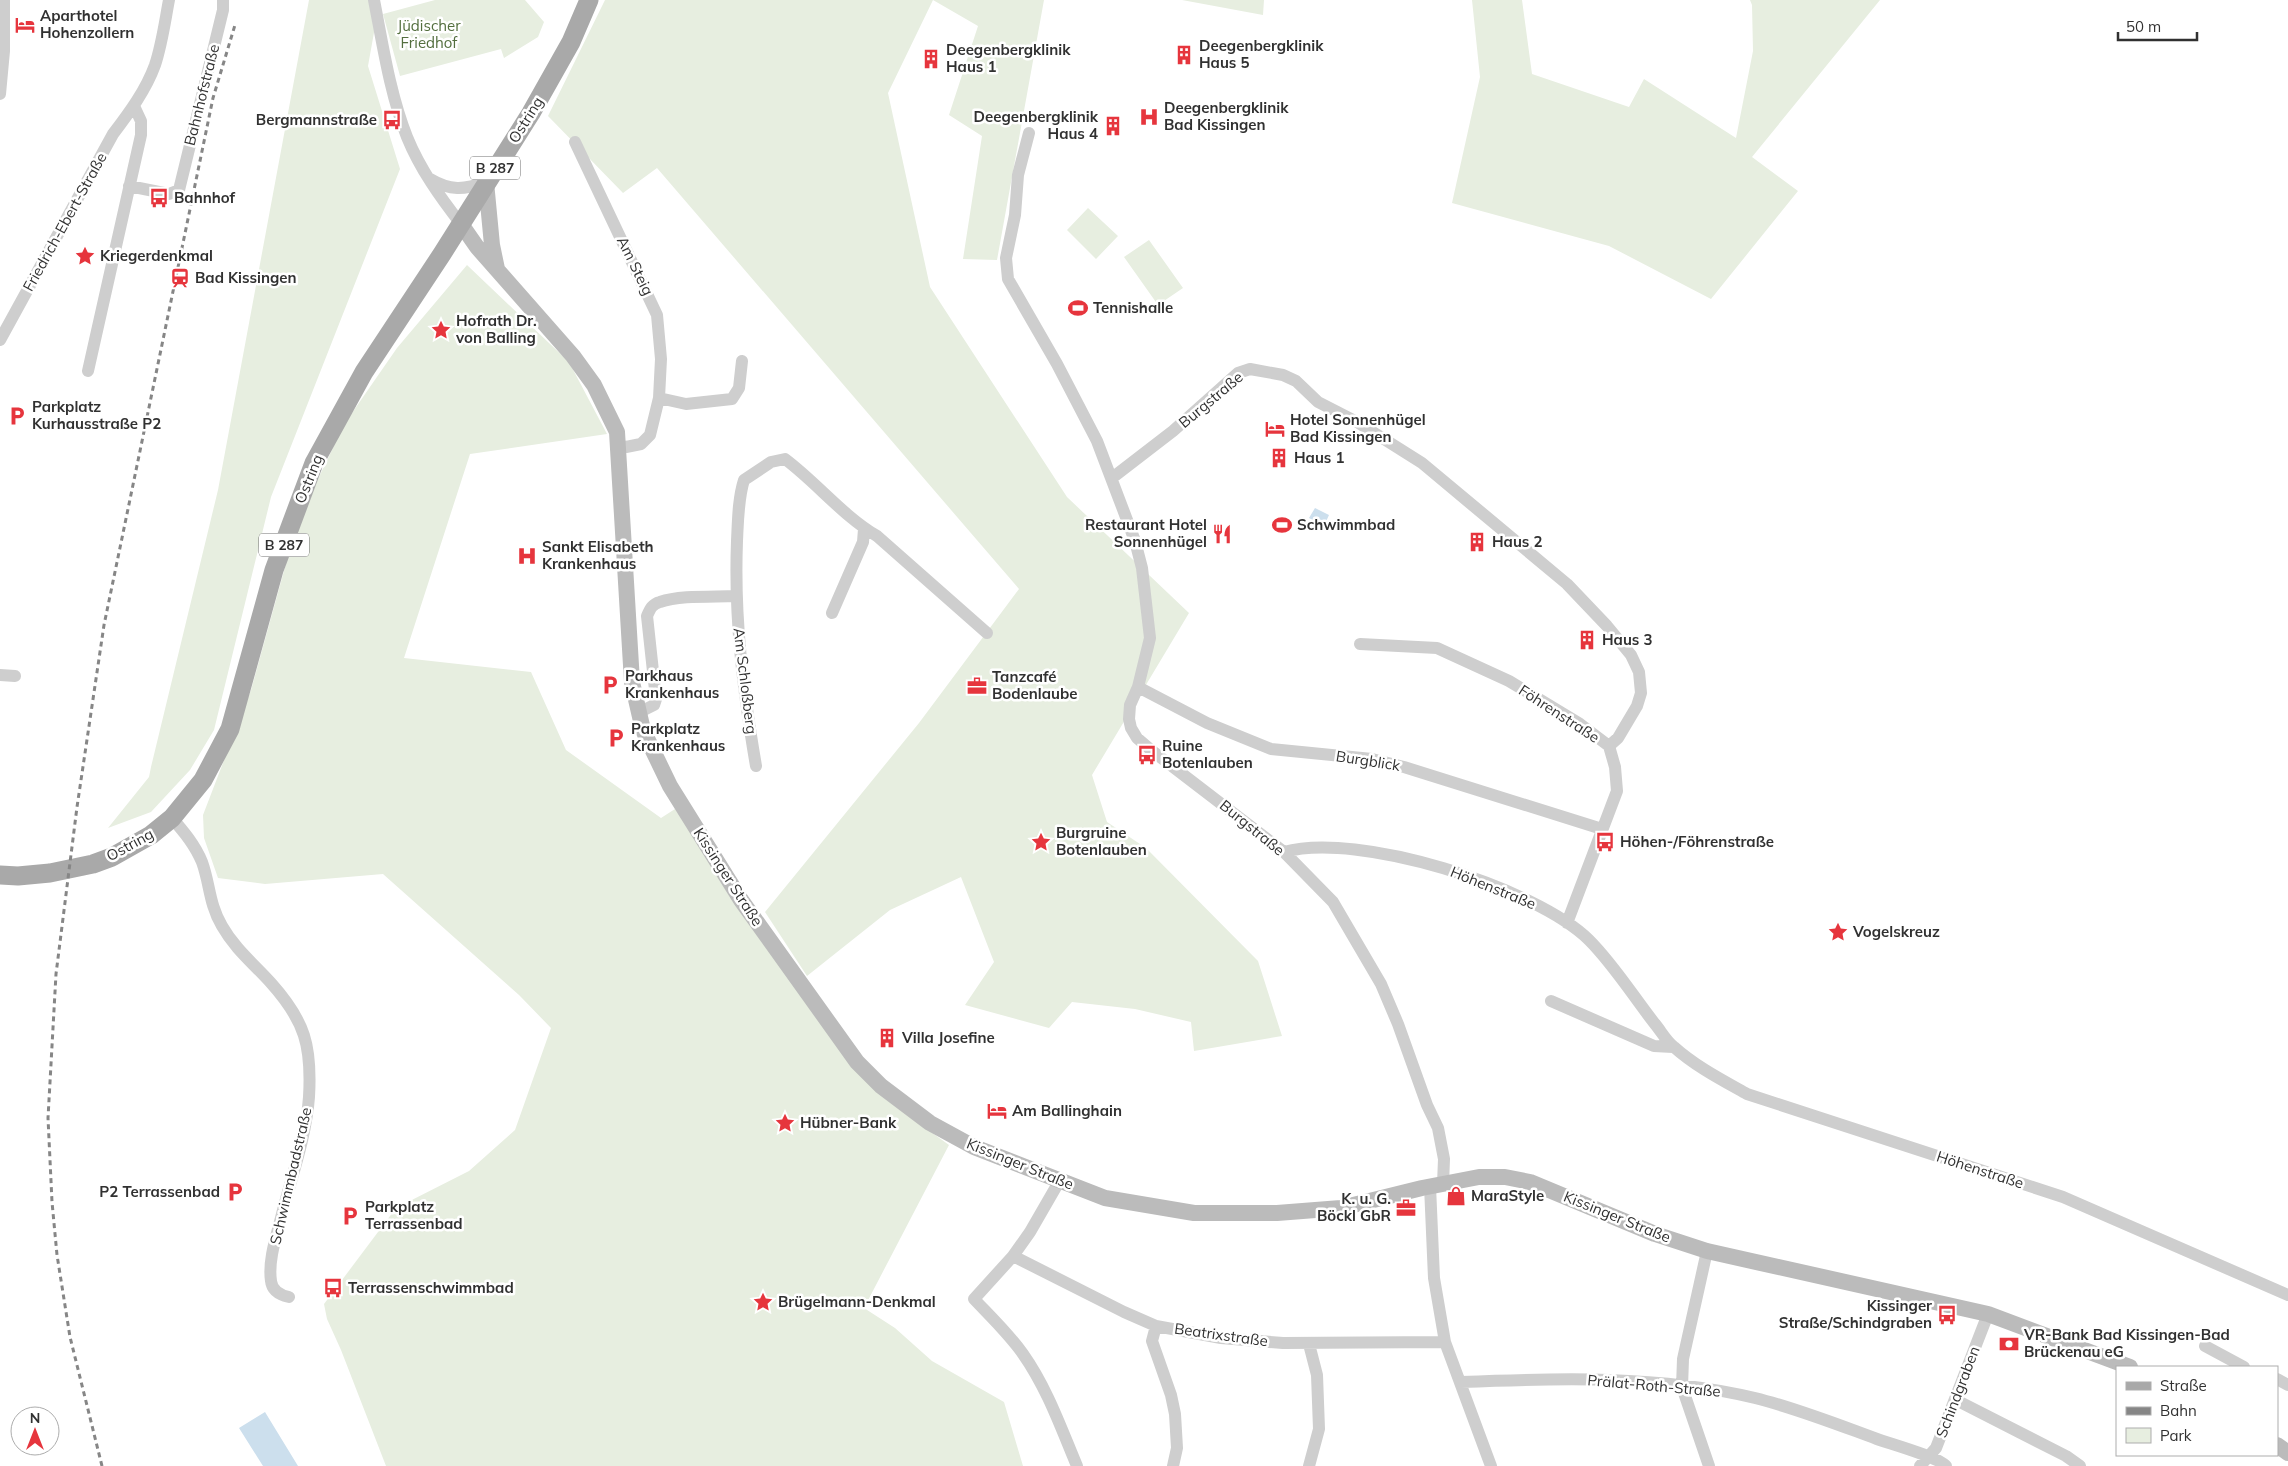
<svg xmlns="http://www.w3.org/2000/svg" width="2288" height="1466" viewBox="0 0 2288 1466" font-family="Mulish,sans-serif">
<rect width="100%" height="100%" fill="#fff"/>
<path fill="#e7eee0" d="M309 0H369L375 27 368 66 400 169 271 497 214 730 190 770 151 812 108 828 149 777 151 767 218 490Z
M435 0H525L544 22 538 37 504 58 501 49 400 76 383 14Z
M605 0H1044L997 260 963 259 982 136 949 115 978 26 933 0 888 93 930 287 1067 497 1189 613 1092 775 1107 822 1146 848 1258 961 1282 1036 1194 1051 1191 1022 1135 1009 1072 1002 1049 1028 965 1005 994 962 961 877 890 910 807 976 765 912 919 723 1019 589 657 168 623 193 548 116Z
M1182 0H1264L1263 15Z
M1472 0H1522L1532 74 1629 107 1644 79 1736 138 1753 51 1752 5 1750 0H1880L1752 157 1798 191 1711 299 1609 246 1452 203 1480 77Z
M1088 208 1118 236 1096 259 1067 230Z
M1149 240 1183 288 1158 305 1124 257Z
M467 265 569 362 607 434 470 454 404 658 531 672 566 750 661 818 675 809 898 1108 949 1145 864 1308 895 1328 932 1361 1004 1402 1023 1466H386L341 1350 327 1319 324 1304 396 1208 469 1171 515 1130 551 1028 519 995 383 874 265 884 218 878 204 838 203 815 251 690 287 560 317 481 345 423 397 348Z"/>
<path fill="#ccdfed" d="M1315 508 1329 515 1324 526 1309 518Z
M265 1412 298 1466H263L239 1428Z"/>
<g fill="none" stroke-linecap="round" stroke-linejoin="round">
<path stroke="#cecece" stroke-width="12" d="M374 0C383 46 390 94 407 137 420 169 440 197 461 224
M0 94 4 51V0
M1029 133 1018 175 1015 215 1006 258 1008 279 1057 364 1097 441 1135 541 1142 568 1150 638 1138 687 1130 705 1129 719 1131 728 1137 738 1151 750 1284 852 1333 902 1381 984 1398 1024 1427 1105 1438 1128 1444 1159 1443 1184
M575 142 657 315 661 359 659 398 650 435 641 444 626 447 619 446
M430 179C450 191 464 190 486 182
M129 186 169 194 179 190 223 10V0
M0 340 113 134C129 113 146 90 155 65 162 44 165 21 169 0
M88 371 141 135V121L134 106
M659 398 686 404 732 399 739 388 742 361
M1112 478 1173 431 1238 373 1250 369 1283 375 1296 381 1318 402 1357 422 1422 463 1567 584 1607 626 1631 655 1639 672 1641 693 1637 706 1618 738 1609 746
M832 613 863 542 864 529
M1360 644 1437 648 1509 681 1580 724 1609 746 1615 767 1617 791 1567 923
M0 675 15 676
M1138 687 1207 723 1271 749 1372 759 1404 767 1602 829
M638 713 654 705 656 699 647 616C650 609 652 604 660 602 680 595 713 597 735 596
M756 766C743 690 734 618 737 541 738 521 738 499 744 480L771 462 785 459C817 483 843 516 877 536L987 633
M172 818C184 832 195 845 202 862 210 884 209 904 222 926 235 949 254 964 271 983 305 1021 312 1046 309 1097 306 1138 291 1178 281 1218 276 1237 268 1261 271 1281 272 1291 280 1295 289 1297
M1284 852C1357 831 1535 887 1589 940 1614 965 1633 996 1655 1024 1661 1031 1666 1041 1674 1047 1695 1066 1722 1080 1747 1094L2063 1197 2288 1295
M1551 1001 1654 1046 1673 1047
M1060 1180 1030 1232 1013 1256 974 1299C991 1317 1009 1334 1023 1354 1047 1388 1061 1428 1077 1466
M1430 1186 1434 1278 1445 1342 1491 1466
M1707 1251 1683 1359 1682 1387 1709 1466
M1013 1256 1124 1312 1156 1326 1221 1338 1283 1343 1445 1342
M1156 1326 1152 1341 1171 1395 1175 1414 1177 1448 1173 1466
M2205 1346 2244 1367
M2277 1379 2288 1385
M1461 1382C1559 1378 1659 1375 1755 1398 1796 1408 1836 1424 1877 1439 1891 1444 1938 1457 1946 1466
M1956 1400 2066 1456 2080 1466
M1309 1466 1319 1429 1317 1375 1309 1344
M1920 1466 1936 1448 1988 1314"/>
<path stroke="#bbb" stroke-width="16" d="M486 182 492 245 497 269
M461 224 477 247 573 356 594 385 617 432 632 682 643 730 670 786 741 900 857 1062 881 1086 930 1123 974 1147 1105 1198 1194 1213H1277L1341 1208 1422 1188 1479 1177H1505L1530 1182 1655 1234 1707 1251 1988 1314 2130 1367
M2277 1445 2288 1453"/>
<path stroke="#a9a9a9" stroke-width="19" d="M0 875 18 876 50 873 93 864 112 857 151 835 172 818 203 780 230 729 274 570 314 463 364 372 442 254 531 113 571 42 589 0"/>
<path stroke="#868686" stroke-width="3" stroke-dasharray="5 4" stroke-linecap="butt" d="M102 1466 70 1337 57 1255 52 1202 48 1118 56 974 77 807 104 625 213 98 235 25"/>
</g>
<defs>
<symbol id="hotel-bare" viewBox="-9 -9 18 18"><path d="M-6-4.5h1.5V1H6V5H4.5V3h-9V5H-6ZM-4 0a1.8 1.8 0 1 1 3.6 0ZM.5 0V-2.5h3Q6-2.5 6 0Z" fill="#e6353d" stroke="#fff" stroke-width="2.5" paint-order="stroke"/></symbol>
<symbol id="building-bare" viewBox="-9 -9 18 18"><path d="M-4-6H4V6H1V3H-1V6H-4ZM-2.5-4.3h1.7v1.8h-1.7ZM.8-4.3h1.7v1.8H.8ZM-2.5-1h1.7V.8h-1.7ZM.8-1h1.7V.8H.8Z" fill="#e6353d" stroke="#fff" stroke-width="2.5" paint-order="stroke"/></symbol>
<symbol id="hospital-bare" viewBox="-9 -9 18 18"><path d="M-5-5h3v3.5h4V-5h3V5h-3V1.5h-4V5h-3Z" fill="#e6353d" stroke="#fff" stroke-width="2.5" paint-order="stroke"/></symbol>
<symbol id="bus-bare" viewBox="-9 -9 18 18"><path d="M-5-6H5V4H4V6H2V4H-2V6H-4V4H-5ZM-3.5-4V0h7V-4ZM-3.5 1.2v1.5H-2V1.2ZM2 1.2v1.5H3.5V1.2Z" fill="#e6353d" stroke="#fff" stroke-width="2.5" paint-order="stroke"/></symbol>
<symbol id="sight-bare" viewBox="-9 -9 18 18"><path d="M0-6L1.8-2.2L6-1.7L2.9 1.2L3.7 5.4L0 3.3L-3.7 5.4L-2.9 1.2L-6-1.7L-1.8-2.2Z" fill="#e6353d" stroke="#fff" stroke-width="2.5" paint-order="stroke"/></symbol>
<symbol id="station-bare" viewBox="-9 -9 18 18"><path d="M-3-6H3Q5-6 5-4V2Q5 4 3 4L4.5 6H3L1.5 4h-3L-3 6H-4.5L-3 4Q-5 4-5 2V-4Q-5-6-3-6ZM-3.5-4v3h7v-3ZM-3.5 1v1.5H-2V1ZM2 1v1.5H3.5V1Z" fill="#e6353d" stroke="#fff" stroke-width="2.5" paint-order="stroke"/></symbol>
<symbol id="stadium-bare" viewBox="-9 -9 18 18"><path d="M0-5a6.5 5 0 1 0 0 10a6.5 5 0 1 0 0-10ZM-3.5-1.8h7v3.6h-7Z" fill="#e6353d" stroke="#fff" stroke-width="2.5" paint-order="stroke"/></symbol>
<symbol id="parking-bare" viewBox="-9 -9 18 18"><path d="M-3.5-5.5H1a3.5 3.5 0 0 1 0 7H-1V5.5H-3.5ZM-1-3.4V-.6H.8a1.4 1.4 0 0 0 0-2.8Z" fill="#e6353d" stroke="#fff" stroke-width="2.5" paint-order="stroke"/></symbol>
<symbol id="restaurant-bare" viewBox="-9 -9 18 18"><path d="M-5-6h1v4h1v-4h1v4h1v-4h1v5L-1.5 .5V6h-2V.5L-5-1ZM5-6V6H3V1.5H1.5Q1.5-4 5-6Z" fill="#e6353d" stroke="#fff" stroke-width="2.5" paint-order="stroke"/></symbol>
<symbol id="office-bare" viewBox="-9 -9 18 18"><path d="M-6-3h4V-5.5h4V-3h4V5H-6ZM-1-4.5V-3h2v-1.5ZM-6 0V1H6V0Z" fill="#e6353d" stroke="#fff" stroke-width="2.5" paint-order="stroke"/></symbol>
<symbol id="shop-bare" viewBox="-9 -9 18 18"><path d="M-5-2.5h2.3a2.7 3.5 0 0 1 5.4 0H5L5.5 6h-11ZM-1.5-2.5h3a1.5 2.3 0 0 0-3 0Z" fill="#e6353d" stroke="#fff" stroke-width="2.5" paint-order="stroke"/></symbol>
<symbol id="bank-bare" viewBox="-9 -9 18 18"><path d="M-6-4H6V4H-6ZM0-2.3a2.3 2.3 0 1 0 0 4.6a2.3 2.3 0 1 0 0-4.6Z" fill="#e6353d" stroke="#fff" stroke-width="2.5" paint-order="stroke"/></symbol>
</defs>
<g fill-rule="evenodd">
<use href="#hotel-bare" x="11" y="11" width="28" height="28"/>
<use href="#building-bare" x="1170" y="41" width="28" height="28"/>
<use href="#building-bare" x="917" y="45" width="28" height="28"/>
<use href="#hospital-bare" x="1135" y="103" width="28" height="28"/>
<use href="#bus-bare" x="378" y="106" width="28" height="28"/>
<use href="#building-bare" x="1099" y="112" width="28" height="28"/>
<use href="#bus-bare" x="145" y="184" width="28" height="28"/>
<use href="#sight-bare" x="71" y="242" width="28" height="28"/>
<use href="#station-bare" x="166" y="264" width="28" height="28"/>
<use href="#stadium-bare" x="1064" y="294" width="28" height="28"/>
<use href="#sight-bare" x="427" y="316" width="28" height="28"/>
<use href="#parking-bare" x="3" y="402" width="28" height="28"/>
<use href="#hotel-bare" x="1261" y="415" width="28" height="28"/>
<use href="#building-bare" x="1265" y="444" width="28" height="28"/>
<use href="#stadium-bare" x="1268" y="511" width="28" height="28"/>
<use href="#restaurant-bare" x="1208" y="520" width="28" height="28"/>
<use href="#building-bare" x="1463" y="528" width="28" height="28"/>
<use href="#hospital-bare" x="513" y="542" width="28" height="28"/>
<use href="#building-bare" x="1573" y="626" width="28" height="28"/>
<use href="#parking-bare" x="596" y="671" width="28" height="28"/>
<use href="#office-bare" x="963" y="672" width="28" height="28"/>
<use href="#parking-bare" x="602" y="724" width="28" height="28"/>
<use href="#bus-bare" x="1133" y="741" width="28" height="28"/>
<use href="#sight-bare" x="1027" y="828" width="28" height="28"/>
<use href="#bus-bare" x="1591" y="828" width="28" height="28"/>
<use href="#sight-bare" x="1824" y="918" width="28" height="28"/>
<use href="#building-bare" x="873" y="1024" width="28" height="28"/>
<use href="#hotel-bare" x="983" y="1097" width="28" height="28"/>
<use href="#sight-bare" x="771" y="1109" width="28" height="28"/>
<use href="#parking-bare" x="221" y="1178" width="28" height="28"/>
<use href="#shop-bare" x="1442" y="1182" width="28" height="28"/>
<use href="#office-bare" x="1392" y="1194" width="28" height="28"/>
<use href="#parking-bare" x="336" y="1202" width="28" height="28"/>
<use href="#bus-bare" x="319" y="1274" width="28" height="28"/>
<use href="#sight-bare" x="749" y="1288" width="28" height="28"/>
<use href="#bus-bare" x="1933" y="1301" width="28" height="28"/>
<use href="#bank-bare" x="1995" y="1330" width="28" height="28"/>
</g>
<g text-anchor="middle" stroke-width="5" stroke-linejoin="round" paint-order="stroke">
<g fill="#fff" stroke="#6f6f6f" stroke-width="1">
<rect x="470" y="156.5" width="50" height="23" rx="4"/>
<rect x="259" y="533.5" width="50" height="23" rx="4"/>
</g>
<g font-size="14" font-weight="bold" fill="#313131">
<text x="495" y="173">B 287</text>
<text x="284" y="550">B 287</text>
</g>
<g font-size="15" font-weight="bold" fill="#313131" stroke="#fff" text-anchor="start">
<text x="40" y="21">Aparthotel<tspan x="40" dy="17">Hohenzollern</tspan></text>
<text x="1199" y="51">Deegenbergklinik<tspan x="1199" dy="17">Haus 5</tspan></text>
<text x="946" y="55">Deegenbergklinik<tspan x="946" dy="17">Haus 1</tspan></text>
<text x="1164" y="113">Deegenbergklinik<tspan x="1164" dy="17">Bad Kissingen</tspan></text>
<text x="1098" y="122" text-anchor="end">Deegenbergklinik<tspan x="1098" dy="17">Haus 4</tspan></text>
<text x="377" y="125" text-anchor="end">Bergmannstraße</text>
<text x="174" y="203">Bahnhof</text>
<text x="100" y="261">Kriegerdenkmal</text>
<text x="195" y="283">Bad Kissingen</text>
<text x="1093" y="313">Tennishalle</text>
<text x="456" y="326">Hofrath Dr.<tspan x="456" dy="17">von Balling</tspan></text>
<text x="32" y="412">Parkplatz<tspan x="32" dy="17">Kurhausstraße P2</tspan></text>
<text x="1290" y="425">Hotel Sonnenhügel<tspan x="1290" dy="17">Bad Kissingen</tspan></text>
<text x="1294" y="463">Haus 1</text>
<text x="1207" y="530" text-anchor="end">Restaurant Hotel<tspan x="1207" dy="17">Sonnenhügel</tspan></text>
<text x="1297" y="530">Schwimmbad</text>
<text x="1492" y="547">Haus 2</text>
<text x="542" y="552">Sankt Elisabeth<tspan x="542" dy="17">Krankenhaus</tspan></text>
<text x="1602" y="645">Haus 3</text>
<text x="625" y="681">Parkhaus<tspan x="625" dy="17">Krankenhaus</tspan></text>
<text x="992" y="682">Tanzcafé<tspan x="992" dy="17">Bodenlaube</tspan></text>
<text x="631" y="734">Parkplatz<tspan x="631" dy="17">Krankenhaus</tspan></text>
<text x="1162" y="751">Ruine<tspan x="1162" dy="17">Botenlauben</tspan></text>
<text x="1056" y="838">Burgruine<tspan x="1056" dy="17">Botenlauben</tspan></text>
<text x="1620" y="847">Höhen-/Föhrenstraße</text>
<text x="1853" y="937">Vogelskreuz</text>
<text x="902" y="1043">Villa Josefine</text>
<text x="1012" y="1116">Am Ballinghain</text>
<text x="800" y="1128">Hübner-Bank</text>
<text x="220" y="1197" text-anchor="end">P2 Terrassenbad</text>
<text x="1471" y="1201">MaraStyle</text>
<text x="1391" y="1204" text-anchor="end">K. u. G.<tspan x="1391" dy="17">Böckl GbR</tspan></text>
<text x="365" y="1212">Parkplatz<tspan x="365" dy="17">Terrassenbad</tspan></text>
<text x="348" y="1293">Terrassenschwimmbad</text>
<text x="778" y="1307">Brügelmann-Denkmal</text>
<text x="1932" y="1311" text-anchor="end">Kissinger<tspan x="1932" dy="17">Straße/Schindgraben</tspan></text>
<text x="2024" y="1340">VR-Bank Bad Kissingen-Bad<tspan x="2024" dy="17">Brückenau eG</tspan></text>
</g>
<g font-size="15" fill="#536e3e" stroke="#fff">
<text x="429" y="31">Jüdischer<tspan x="429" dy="17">Friedhof</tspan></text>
</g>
<g font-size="15" fill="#313131" stroke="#fff">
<text transform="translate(202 95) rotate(-76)" y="5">Bahnhofstraße</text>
<text transform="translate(526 120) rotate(-58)" y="5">Ostring</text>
<text transform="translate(65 222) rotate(-61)" y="5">Friedrich-Ebert-Straße</text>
<text transform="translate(635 266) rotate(64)" y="5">Am Steig</text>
<text transform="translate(1211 400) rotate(-40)" y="5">Burgstraße</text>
<text transform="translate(309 479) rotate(-68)" y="5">Ostring</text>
<text transform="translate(745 681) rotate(83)" y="5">Am Schloßberg</text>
<text transform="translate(1559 714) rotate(33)" y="5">Föhrenstraße</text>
<text transform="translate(1368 761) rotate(9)" y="5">Burgblick</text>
<text transform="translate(1252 828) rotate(39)" y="5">Burgstraße</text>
<text transform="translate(130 845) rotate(-29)" y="5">Ostring</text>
<text transform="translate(728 877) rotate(57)" y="5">Kissinger Straße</text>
<text transform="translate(1493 888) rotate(22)" y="5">Höhenstraße</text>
<text transform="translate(1020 1164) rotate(22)" y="5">Kissinger Straße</text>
<text transform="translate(1980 1170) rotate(18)" y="5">Höhenstraße</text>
<text transform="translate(291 1176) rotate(-77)" y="5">Schwimmbadstraße</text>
<text transform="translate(1617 1217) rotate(22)" y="5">Kissinger Straße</text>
<text transform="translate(1221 1335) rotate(8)" y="5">Beatrixstraße</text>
<text transform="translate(1654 1386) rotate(5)" y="5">Prälat-Roth-Straße</text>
<text transform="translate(1958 1392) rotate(-69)" y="5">Schindgraben</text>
</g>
</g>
<rect x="2116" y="1366" width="162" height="90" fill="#ffffff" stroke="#adadad"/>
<rect x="2126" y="1382" width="25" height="8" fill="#a9a9a9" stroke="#adadad"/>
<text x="2160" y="1391" font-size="15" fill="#313131">Straße</text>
<rect x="2126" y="1407" width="25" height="8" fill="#868686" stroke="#adadad"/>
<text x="2160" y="1416" font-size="15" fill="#313131">Bahn</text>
<rect x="2126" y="1428" width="25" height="15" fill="#e7eee0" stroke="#adadad"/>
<text x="2160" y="1441" font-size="15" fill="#313131">Park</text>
<g transform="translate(35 1431)"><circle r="24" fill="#ffffff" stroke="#adadad"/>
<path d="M0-4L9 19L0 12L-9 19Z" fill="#e6353d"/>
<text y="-8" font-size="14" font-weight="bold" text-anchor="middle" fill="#313131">N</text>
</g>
<path d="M2118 32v8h79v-8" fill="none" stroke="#313131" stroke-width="2.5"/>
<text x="2126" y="32" font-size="15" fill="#313131" stroke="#ffffff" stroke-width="4" paint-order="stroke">50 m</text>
</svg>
